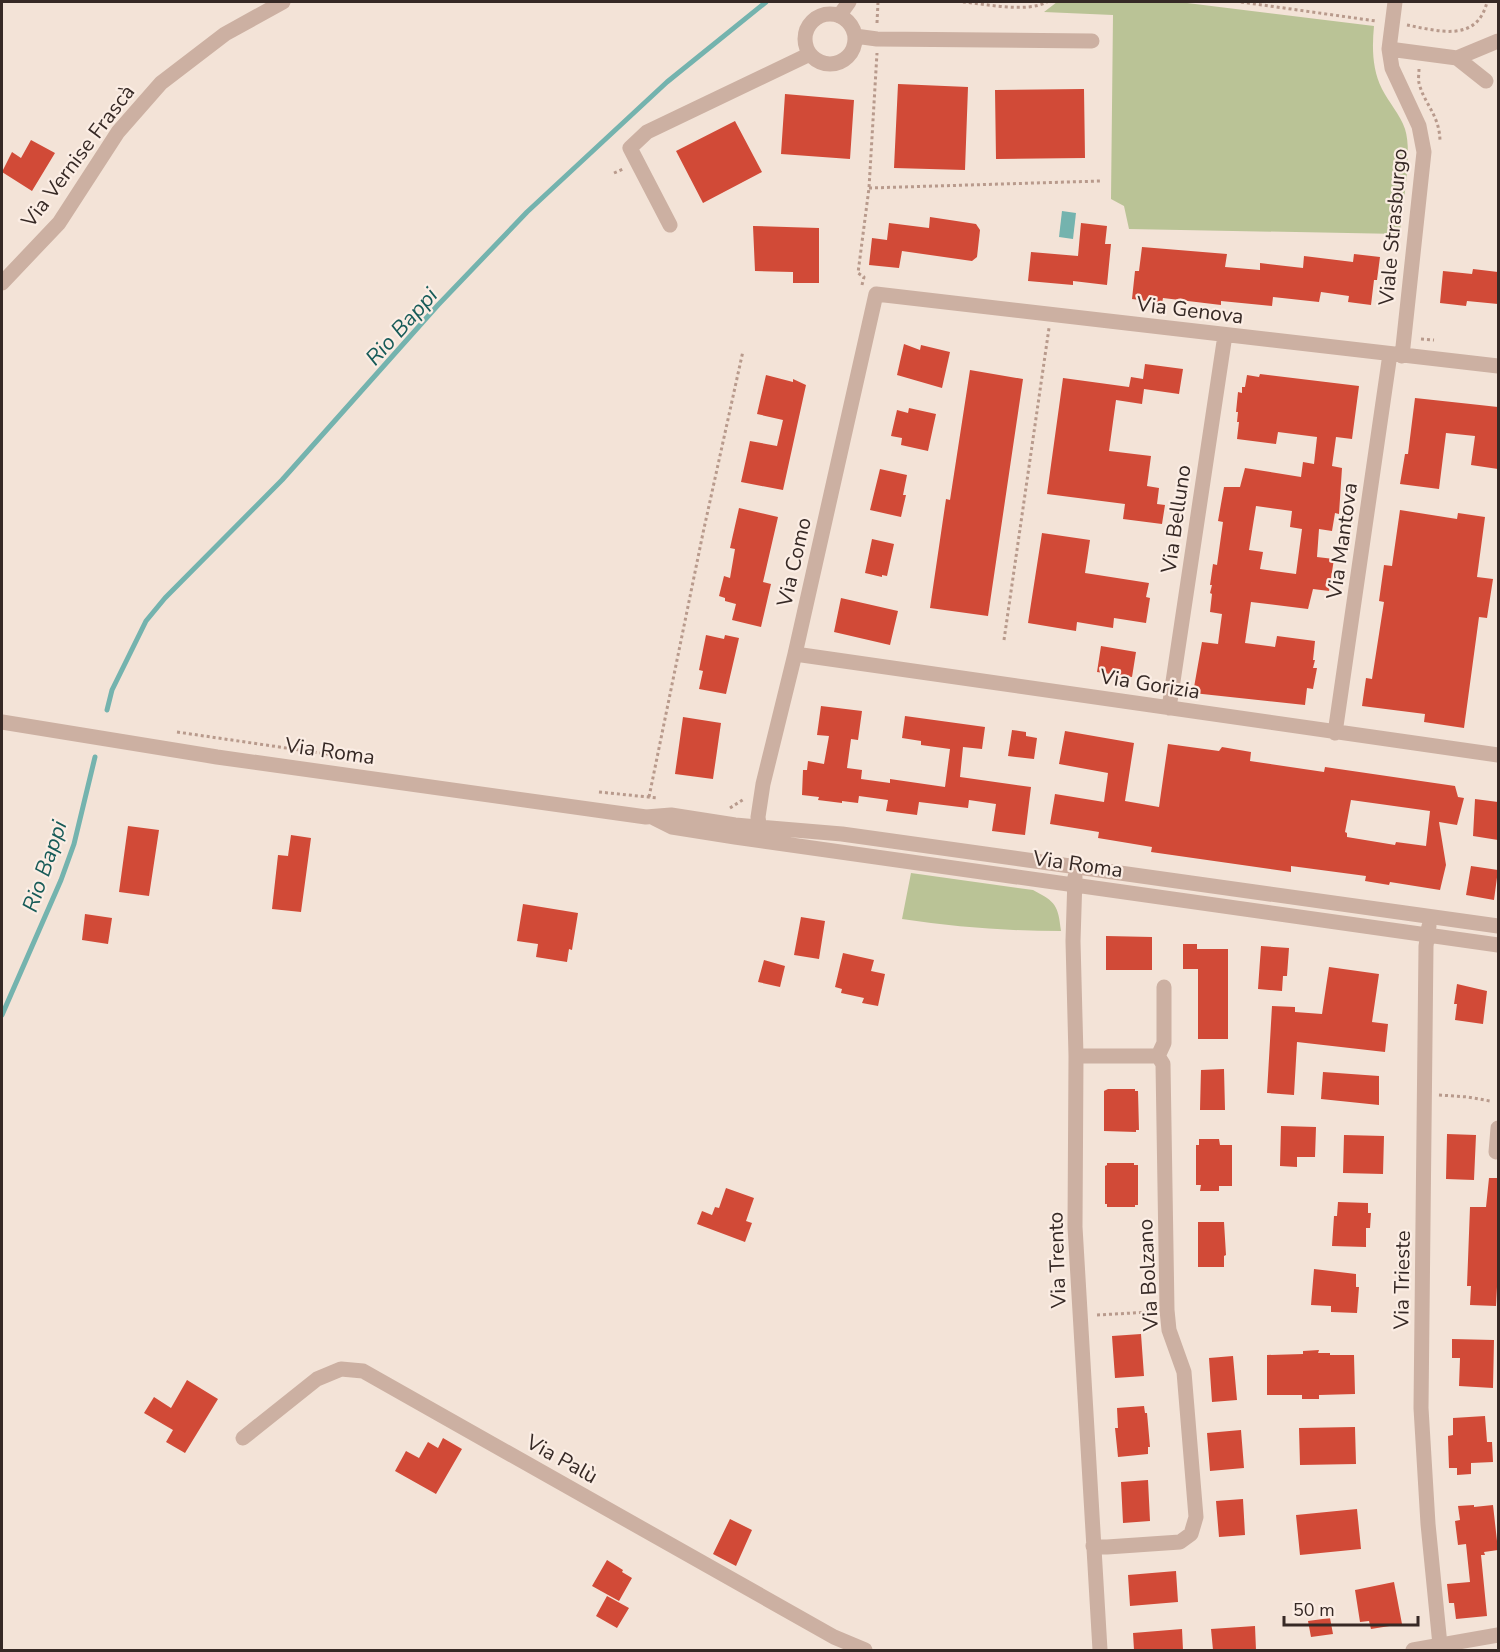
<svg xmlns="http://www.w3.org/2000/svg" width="1500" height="1652" viewBox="0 0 1500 1652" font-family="'Nunito Sans',sans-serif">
<rect width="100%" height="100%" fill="#f3e3d7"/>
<path fill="#bac396" d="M1057 2H1179L1374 26C1372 47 1372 69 1382 89 1389 103 1400 114 1405 129 1413 154 1402 206 1400 234L1129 229 1124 206 1111 199 1113 15 1044 12Z
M911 873 1033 890C1056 902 1058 905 1061 931 1007 931 955 927 902 919Z"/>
<path fill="#74b3ae" d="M1062 211 1076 213 1073 239 1059 237Z"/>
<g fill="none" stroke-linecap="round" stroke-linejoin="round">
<path stroke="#74b3ae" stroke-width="5" d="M107 710 112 690 146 621 165 598 282 480 438 305 527 212 667 82 766 2
M2 1015 61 880 74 844 95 757"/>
</g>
<path fill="#d14a37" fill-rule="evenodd" d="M898 84 968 87 965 170 894 168Z
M1084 89 1085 158 996 159 995 90Z
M785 94 854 100 850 159 781 154Z
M735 121 762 172 703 203 676 151Z
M31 140 55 153 32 191 2 172 12 152 21 158Z
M930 217 976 224 980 230 977 257 972 261 902 251 899 268 869 265 872 238 887 240 889 223 929 228Z
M1081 223 1107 226 1105 244H1111L1107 285 1073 281V285L1028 281 1031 252 1078 256Z
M753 226 819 228V283H793V272L755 271Z
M1142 247 1227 254 1225 267 1260 270V263L1303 268 1304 256 1353 262 1354 254 1380 257 1377 280H1374L1371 305 1348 302 1349 296 1321 292 1319 302 1273 297 1272 306 1221 301V305L1163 298 1162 303 1132 299 1135 271H1139Z
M1473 269 1498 272V304L1467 301 1466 306 1440 303 1443 271 1472 274Z
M904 344 920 350 921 345 950 352 942 388 897 375Z
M1145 364 1183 369 1179 394 1144 389 1142 404 1116 400 1109 451 1151 456 1147 486 1159 488 1157 504 1165 505 1162 524 1123 519 1125 504 1047 494 1063 378 1129 387 1131 377 1143 379Z
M970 370 1023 379 988 616 930 608 946 499 950 500Z
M1260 374 1359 386 1352 439 1336 437 1332 466 1342 468 1339 514 1335 513 1332 531 1319 529 1317 557 1334 559 1329 591 1313 589 1308 609 1251 602 1245 643 1275 647 1277 636 1315 641 1313 660H1315L1313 668H1317L1313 689 1307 688 1305 705 1193 693 1202 642 1218 644 1222 614 1210 612 1212 594 1210 593 1212 585H1210L1213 564 1217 565 1223 522 1218 521 1224 487H1240L1245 468 1301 477 1303 462 1314 464 1317 437 1278 432 1276 444 1237 439 1239 422H1237L1238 412H1236L1238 392 1242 393V387H1245L1247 375 1259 377ZM1256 506 1292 511 1290 527 1302 529 1296 574 1260 569 1263 552 1249 550Z
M766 375 793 382V379L806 385 783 490 741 482 750 441 777 446 783 420 757 414Z
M1415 398 1498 407V469L1471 465 1475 436 1446 433 1439 489 1400 484 1405 454H1408Z
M909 408 936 414 928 451 901 445 902 438 891 436 897 410 908 413Z
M880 469 907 475 903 495H906L901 517 870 510Z
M739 508 778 517 763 582 771 584 761 627 732 620 736 604 725 601V598L719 596 724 576 730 578 735 549 730 548Z
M1400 510 1457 519 1458 513 1485 517 1477 577 1493 579 1487 618 1479 617 1464 728 1424 722 1425 714 1362 706 1366 678 1372 679 1384 602 1379 601 1384 565 1392 566Z
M1042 533 1090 540 1085 573 1149 583 1146 597 1150 598 1146 623 1114 618 1113 628 1077 622 1076 631 1028 623Z
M872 539 894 544 887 576 882 575V577L865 573Z
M841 598 898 611 890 645 834 632Z
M706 635 724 639 725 635 739 638 726 694 699 689 703 671 699 670Z
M1101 646 1136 652 1132 677 1097 672Z
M821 706 862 711 858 740 851 739 847 768 862 770 861 779 890 783V779L945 787 950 749 921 745V741L902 738 905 716 985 727 982 749 963 747 960 777 1031 787 1025 835 992 831 996 804 969 800 968 808 919 802 917 815 886 811 888 800 859 796 858 803 842 801V803L818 800 819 797 802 795 803 770H807L808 761 824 764 829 736 817 735Z
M683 717 721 723 713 779 675 774Z
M1012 730 1026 732V736L1037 738 1034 759 1008 756Z
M1065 731 1134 743 1125 801 1159 807 1168 744 1219 751 1222 747 1251 752 1250 761 1324 772 1325 767 1455 786 1458 797 1464 798 1457 825 1439 822 1446 865 1440 890 1390 882 1389 885 1365 881 1366 876 1291 866V872L1151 852 1152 847 1098 838 1099 832 1050 824 1055 794 1104 802 1108 773 1059 764ZM1351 800 1430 811 1426 846 1396 842 1395 845 1347 837V833L1345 832Z
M1475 799 1498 802V840L1473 836Z
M128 826 159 830 149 896 119 892Z
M291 835 311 838 301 912 272 909 278 855 288 856Z
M1471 866 1498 870 1494 900 1466 895Z
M523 904 578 913 572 950 569 949 567 962 536 957 538 944 517 941Z
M85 914 112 918 108 944 82 940Z
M801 917 825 921 819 959 794 955Z
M1106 936 1152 937V970H1106Z
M1183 944H1197V949H1228V1039H1198V969H1183Z
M1261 946 1289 948 1287 976H1283L1282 991 1258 989Z
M843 953 874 960 871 971 885 974 878 1006 862 1003 864 998 841 993 842 989 835 987Z
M764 960 785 966 780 987 758 982Z
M1329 967 1379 974 1372 1022 1388 1024 1385 1052 1297 1042 1294 1095 1267 1093 1272 1006 1295 1007V1012L1322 1014Z
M1457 984 1487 991 1483 1024 1455 1020 1457 1004H1454Z
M1224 1069 1225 1110H1200L1201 1070Z
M1323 1072 1379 1076V1105L1321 1099Z
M1108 1089H1135V1091H1138L1139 1130H1136V1132L1104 1131V1091Z
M1281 1126 1316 1127 1315 1157H1297V1167L1280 1166Z
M1447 1134 1476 1135 1474 1180 1446 1179Z
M1344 1135 1384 1136 1383 1174 1343 1173Z
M1199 1139H1219L1220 1145H1232V1186H1219V1191H1200L1201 1185H1196V1145H1199Z
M1107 1163H1134V1165H1138V1205H1135V1207H1107V1204H1105V1166L1107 1165Z
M1489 1178H1498V1287H1497L1496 1306 1470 1305 1471 1286H1467L1470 1207H1486Z
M726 1188 754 1198 746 1221 752 1223 745 1242 697 1224 702 1211 712 1215 715 1207 719 1208Z
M1338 1202 1368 1203V1213H1371L1370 1228H1366V1247L1332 1246 1334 1216H1337Z
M1198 1222H1224L1226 1255 1224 1256V1267H1198Z
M1314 1269 1356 1274V1287H1359L1357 1313 1331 1312V1306L1311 1305Z
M1141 1334 1144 1376 1115 1378 1112 1336Z
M1452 1339 1494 1340 1493 1388 1459 1386 1460 1358H1452Z
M1319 1350 1318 1353H1330V1355H1354L1355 1394 1319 1395V1399H1302V1395H1267V1355L1303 1354V1351Z
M1233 1356 1237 1400 1212 1402 1209 1358Z
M187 1380 218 1399 185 1453 166 1442 173 1430 144 1413 154 1397 171 1408Z
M1144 1406 1145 1413H1147L1150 1447H1148V1454L1118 1457 1115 1428H1118L1117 1408Z
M1485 1416 1487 1442H1492L1493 1462 1471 1463V1474L1457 1475V1468H1449L1448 1436 1453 1435V1418Z
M1355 1427 1356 1464 1300 1465 1299 1428Z
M1241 1430 1244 1468 1210 1471 1207 1433Z
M443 1438 462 1449 436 1494 395 1471 406 1451 419 1458 428 1442 438 1448Z
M1148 1480 1150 1521 1123 1523 1121 1482Z
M1243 1499 1245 1535 1219 1537 1216 1501Z
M1474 1505V1507L1493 1505 1498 1550 1484 1552 1485 1555H1481L1487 1616 1456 1619 1454 1603H1449L1447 1584 1470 1582 1466 1544 1458 1545 1455 1521 1460 1520 1458 1506Z
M1357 1509 1361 1549 1300 1555 1296 1515Z
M730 1519 752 1530 736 1566 713 1554Z
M607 1560 623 1570 622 1572 632 1578 619 1601 592 1586Z
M1176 1571 1178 1602 1130 1606 1128 1575Z
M1394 1582 1402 1624 1371 1629 1369 1621 1360 1622 1355 1590Z
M607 1596 629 1608 617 1628 596 1616Z
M1330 1618 1333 1634 1311 1637 1308 1621Z
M1255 1626 1256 1650H1213L1211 1629Z
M1182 1629 1183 1650H1134L1133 1633Z"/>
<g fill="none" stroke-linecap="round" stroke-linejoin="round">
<path stroke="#b89a8c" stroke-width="3" stroke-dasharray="3 3" stroke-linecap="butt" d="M963 2C987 4 1026 13 1047 2
M1241 2 1376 21
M877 23 878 2
M1407 25C1438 31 1477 43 1487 2
M1419 69C1419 73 1418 79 1419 83 1424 104 1440 115 1440 142
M614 173 623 169
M869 188 1101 181
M862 285 864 277 858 273 869 188 877 53
M1421 339 1434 340
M1004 640 1049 328
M177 732 334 755
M599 792 658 798
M649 797 703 533 743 351
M730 808 744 799
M1439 1095 1468 1097 1490 1101
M1097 1315 1150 1312"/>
<path stroke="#ccb0a2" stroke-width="15" d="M1395 2 1389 49 1392 68 1419 126 1424 152 1402 356
M805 39a25 25 0 1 1 50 0a25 25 0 1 1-50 0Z
M839 16 849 2
M855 36 877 39 1092 41
M1389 49 1457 58 1498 41
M1457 58 1486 81
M670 225 630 148 647 132 810 54
M2 283 59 223 118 132 161 83 225 34 283 2
M795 654 1498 755
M1169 708 1225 335
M2 722 217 757 646 817 671 815 735 825 842 834 1498 926
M1335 733 1390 354
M654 818 672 827 735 837 1498 945
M761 839 758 817 763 784 795 654 876 294 1498 366
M1075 877 1073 941 1076 1056 1075 1227 1100 1650
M1429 926 1426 946 1421 1408 1428 1524 1440 1645
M1076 1056H1158L1163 1064 1167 1310 1169 1330 1184 1372 1196 1517 1191 1534 1180 1542 1107 1547 1093 1546
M1158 1056 1164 1043V987
M1496 1152 1498 1128
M243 1438 317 1379 341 1369 363 1371 834 1637 865 1650
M1413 1650 1498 1635"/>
</g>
<g text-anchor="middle" stroke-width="4.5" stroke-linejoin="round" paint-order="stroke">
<g font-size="21" fill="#362925" stroke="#fbede4">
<text transform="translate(78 156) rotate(-53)" y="7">Via Vernise Frascà</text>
<text transform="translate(1393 227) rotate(-85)" y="7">Viale Strasburgo</text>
<text transform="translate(1190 310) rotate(7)" y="7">Via Genova</text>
<text transform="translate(1176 519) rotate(-82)" y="7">Via Belluno</text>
<text transform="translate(1342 541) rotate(-82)" y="7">Via Mantova</text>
<text transform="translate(794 562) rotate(-77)" y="7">Via Como</text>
<text transform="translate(1150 684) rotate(9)" y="7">Via Gorizia</text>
<text transform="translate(330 751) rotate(8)" y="7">Via Roma</text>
<text transform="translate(1078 864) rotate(8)" y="7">Via Roma</text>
<text transform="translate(1057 1260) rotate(-92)" y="7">Via Trento</text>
<text transform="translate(1148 1275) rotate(-93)" y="7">Via Bolzano</text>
<text transform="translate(1402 1280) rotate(-89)" y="7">Via Trieste</text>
<text transform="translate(562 1459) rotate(29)" y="7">Via Palù</text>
</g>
<g font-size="22" font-style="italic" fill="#175b58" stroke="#fbede4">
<text transform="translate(401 326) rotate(-48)" y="8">Rio Bappi</text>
<text transform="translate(44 866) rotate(-71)" y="8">Rio Bappi</text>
</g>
</g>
<rect width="1500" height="1652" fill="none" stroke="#362925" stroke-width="6"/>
<path d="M1284 1616v9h134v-9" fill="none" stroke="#362925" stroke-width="3"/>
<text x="1293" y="1616" font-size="18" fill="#362925" stroke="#fbede4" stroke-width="4.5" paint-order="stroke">50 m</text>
</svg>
